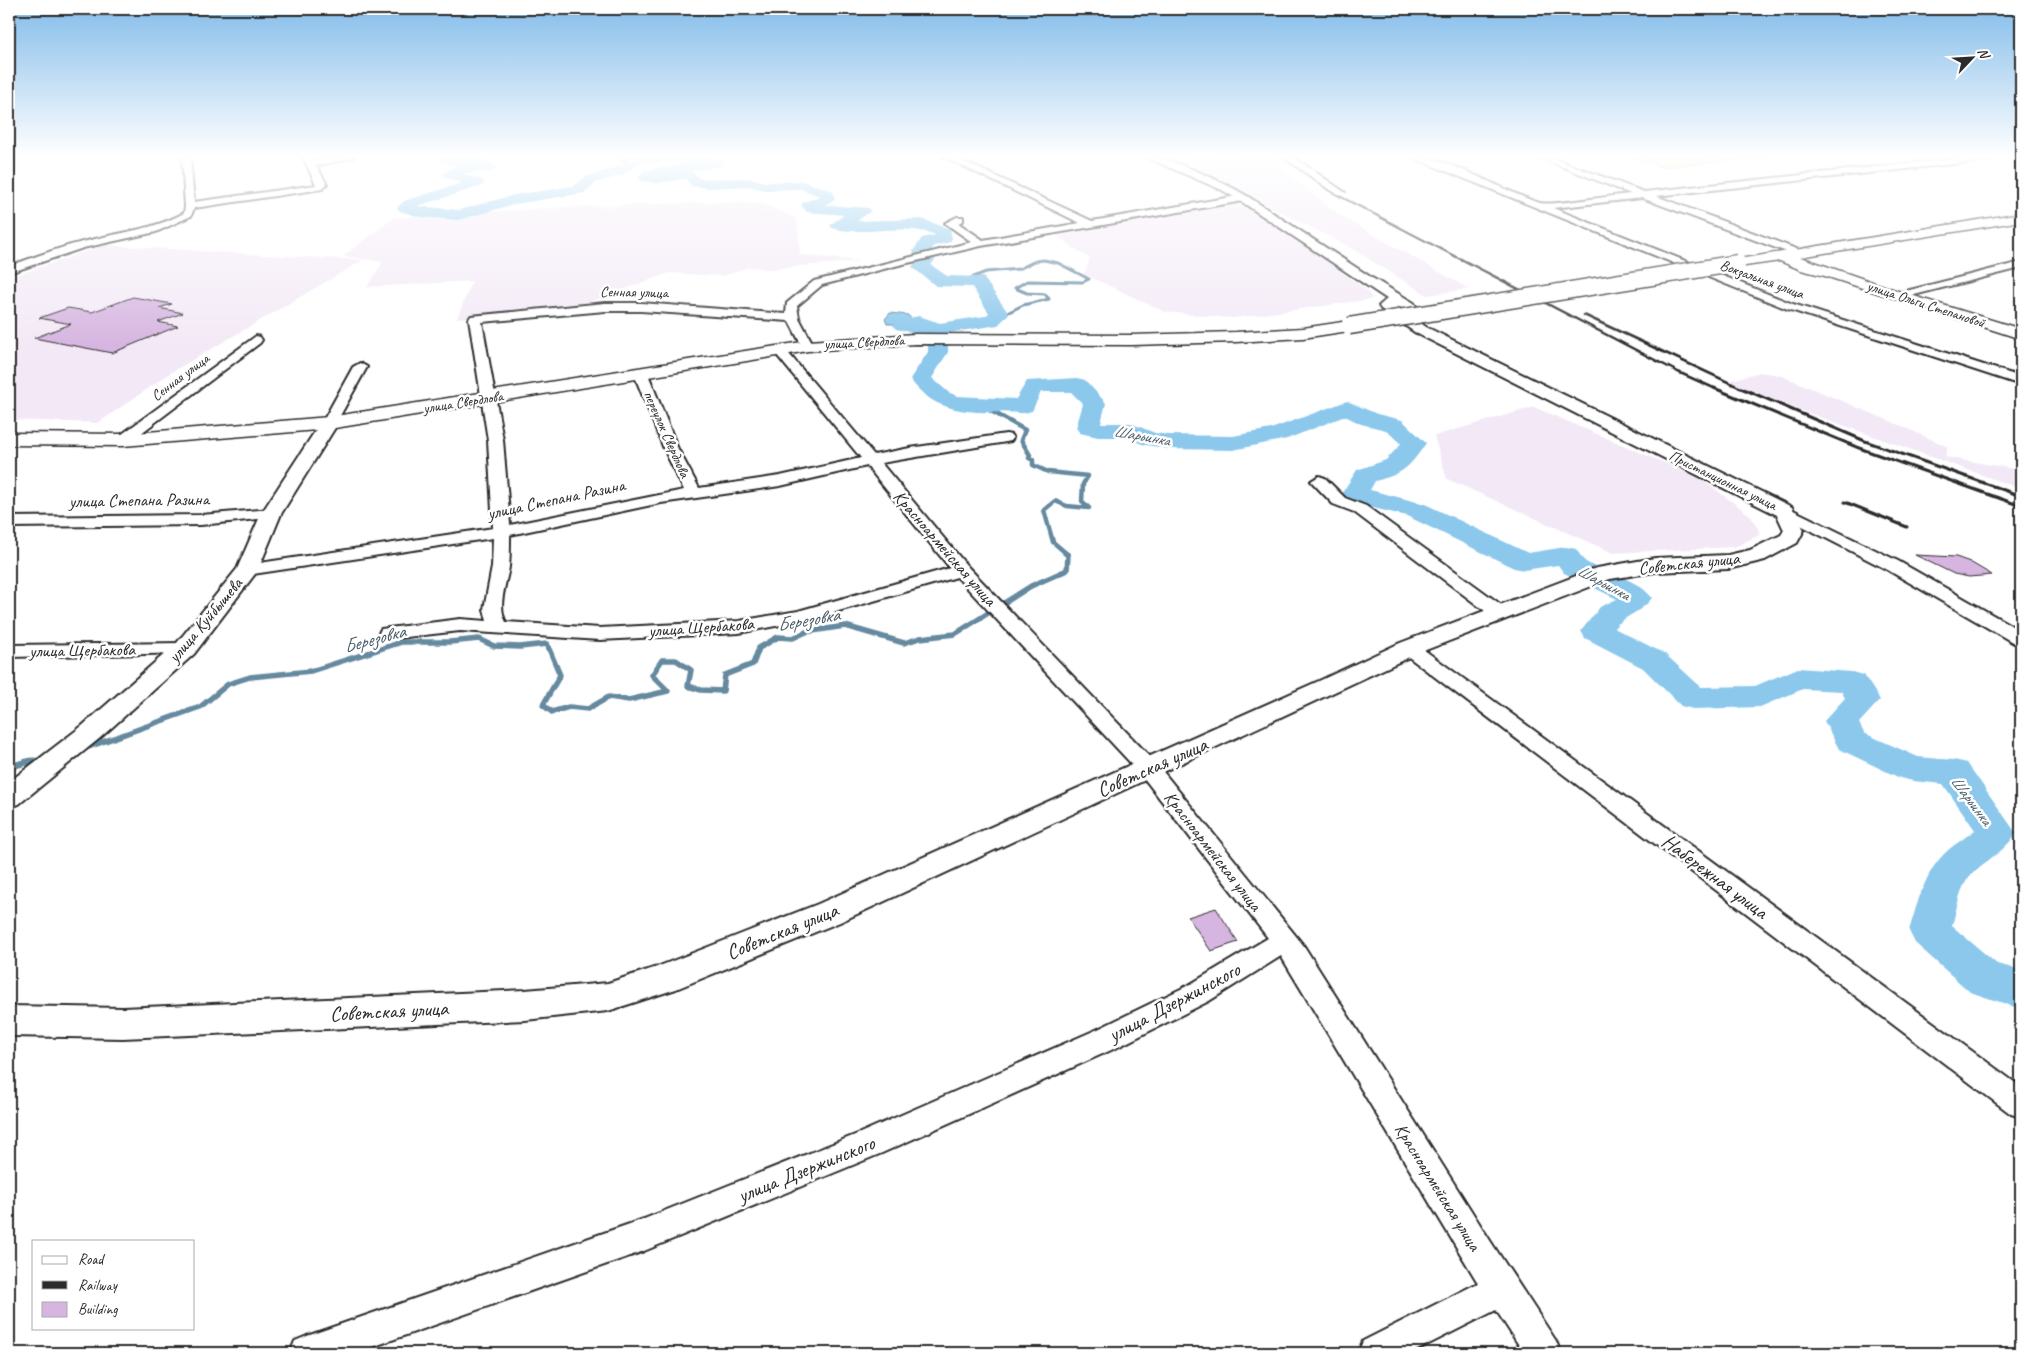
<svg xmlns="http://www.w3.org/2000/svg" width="2030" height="1362" viewBox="0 0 2030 1362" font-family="Caveat,sans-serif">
<rect width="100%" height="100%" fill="#fff"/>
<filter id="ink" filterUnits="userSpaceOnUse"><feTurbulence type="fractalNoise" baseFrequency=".02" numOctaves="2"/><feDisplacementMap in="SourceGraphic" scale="10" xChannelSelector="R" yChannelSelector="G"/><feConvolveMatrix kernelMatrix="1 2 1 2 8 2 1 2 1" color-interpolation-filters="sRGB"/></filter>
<g filter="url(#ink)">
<path fill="#f3e9f6" d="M1185 157H1271L1298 182 1344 218 1469 289 1427 295 1346 245 1196 169Z
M724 202 764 204 797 219 800 255 859 261 769 269 749 267 722 276 669 273 576 307 457 318 472 281 367 287 383 262 343 256 394 218 563 207Z
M1223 204H1237L1261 215 1365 289 1373 299 1233 318 1165 312 1084 274 1090 259 1057 236Z
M105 245 265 255 363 260 172 372 98 423 9 420V278Z
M1760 372 1780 375 1902 426 1948 447 1945 457 2021 470V489L1786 405 1728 381Z
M1534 407 1700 478 1750 515 1761 534 1735 547 1613 553 1447 479 1434 436Z"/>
<path fill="#cdda8d" stroke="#7c825c" d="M1631 157H1769L1662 167Z"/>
<path fill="#8cc8ec" stroke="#65899f" d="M890 313 908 315 916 324H887L885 319Z"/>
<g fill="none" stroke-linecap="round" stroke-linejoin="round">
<path stroke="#65899f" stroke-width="3" d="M964 281 986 272 1019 269 1035 261 1044 260 1058 263 1089 279 1083 282 1027 281 1015 288 1027 293 1045 294 1049 299 1023 305 991 321"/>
<path stroke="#65899f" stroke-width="4.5" d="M975 402 1025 430 1021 440 1030 455 1029 458 1033 460V465L1048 472 1088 476 1083 484 1082 501 1089 508 1067 506 1055 501 1044 510 1053 542 1067 554"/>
<path stroke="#65899f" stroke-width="5.5" d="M83 749 200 707 228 684 250 677 311 671 402 642H450L479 639 494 646 520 647 547 644 560 675 543 705 552 712 569 707 588 709 609 697 629 700 668 691 652 675 662 660H676L691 670 688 686 701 690 723 691 725 675 753 664 759 648 778 637 793 638 806 632 845 626 904 643 920 638 955 634 1031 586 1067 570 1068 555 1065 553
M26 762H43"/>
<path stroke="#65899f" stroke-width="7" d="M33 761 43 762
M9 767 30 761"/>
<path fill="#8cc8ec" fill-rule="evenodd" d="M440 157C455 156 488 155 497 168L490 172 462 173 482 180 484 183 482 186 417 206 459 210 514 195 574 186 585 177 612 169 633 157H702L722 160 724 163 722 166 692 171 700 179 749 178 765 182 802 181 833 191 835 199 825 205 869 208 871 211 857 221 922 219 950 229 952 238 950 242 934 246 931 251 935 260 931 265 947 276 983 277 1009 314 998 325 948 333V352L932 378 948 392 957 396 1016 399 1027 381 1077 378 1085 380 1106 403 1101 423H1130L1155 433 1169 435 1233 436 1271 429 1347 401 1377 414 1402 420 1426 443C1410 467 1403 474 1375 481L1370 490 1425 504 1528 553 1566 547 1576 549C1579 553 1582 559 1586 562 1606 575 1637 577 1652 598 1642 612 1625 615 1614 628L1665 654 1701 687 1755 686 1798 668 1852 672 1864 675 1880 700 1859 723 1864 733 1918 757 1954 760 1967 763 2016 833C2005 852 1985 860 1971 875 1959 888 1957 909 1952 926L1997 964 2021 970V1009L1970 992 1915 943 1909 931C1917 905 1924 874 1944 854 1953 845 1965 838 1975 830L1943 784 1913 781 1900 778 1839 749 1824 721 1845 698 1841 691 1803 689 1760 707 1693 709 1681 706 1643 668 1585 638 1581 631 1600 607 1617 599 1564 573 1558 565 1524 570 1514 568 1407 516 1356 504 1346 498 1342 493 1357 470 1386 460 1401 444 1386 430 1361 424 1345 416 1287 439 1233 450 1169 449 1142 444 1126 437H1098L1080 433 1076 428 1083 404 1071 392H1041L1032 411 1024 413C981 411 938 419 910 379L928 352V336L896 329 893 325 896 321 919 316 940 323 985 316 989 313 972 287 936 286 912 267 917 260 913 251 922 238 936 235C903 222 866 237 832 228L830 225 844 215 807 212 801 205 804 202 820 196 801 189 765 190 749 186 709 188 691 186 686 179 657 183 641 181 639 178 643 171 689 163 643 162 622 175 595 183 584 193 515 204 459 220 420 217 400 211 397 208 404 201 462 183 445 177 443 174 456 165 441 163Z"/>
</g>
<path fill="#d6b5e0" stroke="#2b2b2b" d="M133 297 172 304 159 308 183 313 158 322 178 326 112 353 34 338 71 324 39 318 68 308 92 312Z
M1915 555 1956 557 1970 562 1992 575 1969 577 1954 574Z
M1216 908 1238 942 1211 951 1188 917Z"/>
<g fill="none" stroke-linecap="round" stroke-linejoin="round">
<defs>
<path id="minor" d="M182 157H190L194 202 316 185 303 157H311L314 161 339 157H355L316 166 327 184 322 189 194 208 191 216 156 232 83 248 9 273V266C35 257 60 247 87 241 120 232 153 230 184 213L185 206Z
M619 157H628L624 160Z
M944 157H954L1092 221 1243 195 1248 198 1243 201 981 246 899 265 822 285 797 306 799 318 814 346 808 350 802 346 789 321 641 311H605L482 322 503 440 510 525 684 490 664 449 634 374 641 370 648 374 678 449 699 488 780 476 861 458 776 354 774 351 776 348H784L874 455 910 448 1006 434 1011 435 1013 438 1011 441 1006 442 881 463 967 566 1156 763 1304 946 1491 1242 1556 1341 1561 1353H1524L1496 1310 1411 1353H1358L1363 1341 1478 1283 1281 956 1209 1001 1118 1047 882 1153 644 1251 355 1353H290L295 1341 307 1336 644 1219 860 1133 1098 1029 1189 985 1268 938 1140 773 957 577 807 620 739 633 600 640 460 631 388 639 381 637 379 633 381 629 460 619 487 621 484 609 492 567 493 538 247 575 241 574 238 570 241 566 247 565 493 528 488 440 469 319 471 316 605 303H641L786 314 787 303 814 281 972 242 945 223 957 217H963V221L958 223 983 240 1080 223ZM867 466 950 568 798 611 739 621 600 628 506 622C497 606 506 585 509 567 510 557 510 546 510 535L661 503 780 486Z
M1411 157C1444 154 1505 193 1540 203 1552 206 1614 195 1631 194L1538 157H1549L1644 192 1970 157H1994L1990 160 1656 196 1799 250 1800 252 1795 255 1642 198 1553 208 1793 304 2021 377V385L1785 308Z
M2021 262V268L1898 299 1892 296 1894 294Z
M256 336 260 337 262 340 260 343 128 443H118L116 440 118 437Z
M360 363 367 367 336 423 334 426H324L322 423 353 367Z
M1319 476 1325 478 1345 498 1366 506 1507 609 1509 613 1507 617H1493L1354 512 1333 504 1311 481Z
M1785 506 1898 561 2021 631V645L2014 643 1886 569 1779 514 1777 511 1779 508Z
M271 509 279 514 277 517 201 525 9 527V517L201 515Z
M1409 642 1416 644 2021 1087V1117L2011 1114 1402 652 1399 648 1402 644Z
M185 643 192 645 195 649 192 653 9 657V645Z"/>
<path id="tertiary" d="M1145 157C1168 155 1225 183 1247 196L1372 278 1414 303 1416 306 1414 309 1409 310 1396 306 1426 327 1792 507 1804 530 1797 543 1765 560 1728 569 1655 572 1610 579 1418 653 840 922 676 989 608 1011 525 1020 123 1038 9 1036V1006L123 1008 525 990 608 983 657 967 818 904 1321 680 1400 643 1597 568 1655 558 1728 555 1750 550 1781 535 1784 530 1777 515 1416 333 1381 309 1379 306 1387 299 1239 200 1222 190Z
M329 418 335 419 338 423 281 514 258 570 194 654 100 738 19 804 9 807V782L82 726 176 644 237 569 261 514 323 419Z"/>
<path id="secondary" d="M2021 213V221L1800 257 1904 293 2021 329V339L1825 276 1801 270 1780 261 1738 267 1731 263 1733 260Z
M1349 321 1355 322 1357 326 1355 330 1303 338 1236 342 1132 345 915 344 808 351 329 429 123 446 9 445V433L123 434 329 417 808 341 915 334 1132 335 1236 332 1303 328Z"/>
</defs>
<use href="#minor" stroke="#2b2b2b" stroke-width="4"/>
<use href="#tertiary" stroke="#2b2b2b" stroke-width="4"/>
<use href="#secondary" stroke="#2b2b2b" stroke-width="3"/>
<use href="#minor" fill="#fff" fill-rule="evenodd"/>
<use href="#tertiary" fill="#fff" fill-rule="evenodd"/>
<use href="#secondary" fill="#fff" fill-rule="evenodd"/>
<path stroke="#2b2b2b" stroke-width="2" d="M1282 157 1328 190 1462 260
M1295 157 1346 192"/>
<path stroke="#2b2b2b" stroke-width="2.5" d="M1459 258 1678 372 1716 389
M1584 315 1743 389"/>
<path stroke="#2b2b2b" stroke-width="3" d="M1714 388 1859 448 2021 506
M1741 388 1865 441 2021 496
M1845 502 1907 527"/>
<defs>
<path id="secondary-bridge" d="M1349 326 1738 263"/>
</defs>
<use href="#secondary-bridge" stroke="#2b2b2b" stroke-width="19" stroke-linecap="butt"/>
<use href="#secondary-bridge" stroke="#fff" stroke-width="16"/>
</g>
</g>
<linearGradient id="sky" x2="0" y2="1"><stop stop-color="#83bcea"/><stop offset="0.45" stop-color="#fff"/><stop offset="1" stop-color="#fff" stop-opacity="0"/></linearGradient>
<rect width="2030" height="347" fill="url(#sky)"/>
<g text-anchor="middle" stroke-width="5" stroke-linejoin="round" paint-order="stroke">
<g font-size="15" fill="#2b2b2b" stroke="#fff">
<text transform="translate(1762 279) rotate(20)" y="5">Вокзальная улица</text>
<text transform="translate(634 292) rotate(1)" y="5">Сенная улица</text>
<text transform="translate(1926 304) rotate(18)" y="5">улица Ольги Степановой</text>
<text transform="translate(864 342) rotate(-3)" y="5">улица Свердлова</text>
<text transform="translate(180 377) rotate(-37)" y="5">Сенная улица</text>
<text transform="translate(463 402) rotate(-9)" y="5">улица Свердлова</text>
<text transform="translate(667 434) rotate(66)" y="5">переулок Свердлова</text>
<text transform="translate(1723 480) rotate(26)" y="5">Пристанционная улица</text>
</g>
<g font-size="16" font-style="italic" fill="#485a65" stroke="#fff">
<text transform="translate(1142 435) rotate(10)" y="6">Шарьинка</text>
<text transform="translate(1604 582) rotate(28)" y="6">Шарьинка</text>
<text transform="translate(1972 800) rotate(53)" y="6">Шарьинка</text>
</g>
<g font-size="18" fill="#2b2b2b" stroke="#fff">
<text transform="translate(556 499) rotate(-12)" y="6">улица Степана Разина</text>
<text transform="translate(139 500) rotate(-1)" y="6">улица Степана Разина</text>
<text transform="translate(945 548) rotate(49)" y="6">Красноармейская улица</text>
<text transform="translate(1689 563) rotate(-6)" y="6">Советская улица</text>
<text transform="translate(205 620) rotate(-50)" y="6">улица Куйбышева</text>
<text transform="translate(701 627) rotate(-4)" y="6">улица Щербакова</text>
<text transform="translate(82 650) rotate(-1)" y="6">улица Щербакова</text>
<text transform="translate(1213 851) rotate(52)" y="6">Красноармейская улица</text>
<text transform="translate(1438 1187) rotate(58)" y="6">Красноармейская улица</text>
</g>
<g font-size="19" font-style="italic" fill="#485a65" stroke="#fff">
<text transform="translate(808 619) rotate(-10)" y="7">Березовка</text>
<text transform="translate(374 638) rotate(-15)" y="7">Березовка</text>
</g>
<g font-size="21" fill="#2b2b2b" stroke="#fff">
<text transform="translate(1152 767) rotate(-24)" y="7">Советская улица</text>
<text transform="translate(1715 876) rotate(37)" y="7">Набережная улица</text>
<text transform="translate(782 931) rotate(-22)" y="7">Советская улица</text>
<text transform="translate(1174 1002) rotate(-28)" y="7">улица Дзержинского</text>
<text transform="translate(389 1011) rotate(-3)" y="7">Советская улица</text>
<text transform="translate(806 1169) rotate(-22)" y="7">улица Дзержинского</text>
</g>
</g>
<rect width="2030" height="1362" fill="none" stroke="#fff" stroke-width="30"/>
<rect x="15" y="15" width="2000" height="1332" fill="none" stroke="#2b2b2b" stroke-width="2" filter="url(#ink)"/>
<rect x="32" y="1240" width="162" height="90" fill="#ffffff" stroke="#aaaaaa"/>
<rect x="42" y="1256" width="25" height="8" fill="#ffffff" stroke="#aaaaaa"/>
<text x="78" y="1264" font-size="15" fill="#2b2b2b">Road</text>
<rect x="42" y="1281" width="25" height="8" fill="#2b2b2b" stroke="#aaaaaa"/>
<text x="78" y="1290" font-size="15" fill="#2b2b2b">Railway</text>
<rect x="42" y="1302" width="25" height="15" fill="#d6b5e0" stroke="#aaaaaa"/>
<text x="78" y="1314" font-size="15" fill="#2b2b2b">Building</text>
<g transform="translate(1972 58) rotate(65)" stroke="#ffffff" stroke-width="4" paint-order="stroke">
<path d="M0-4L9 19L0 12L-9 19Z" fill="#2b2b2b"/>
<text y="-8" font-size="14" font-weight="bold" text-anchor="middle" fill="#2b2b2b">N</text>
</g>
</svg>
